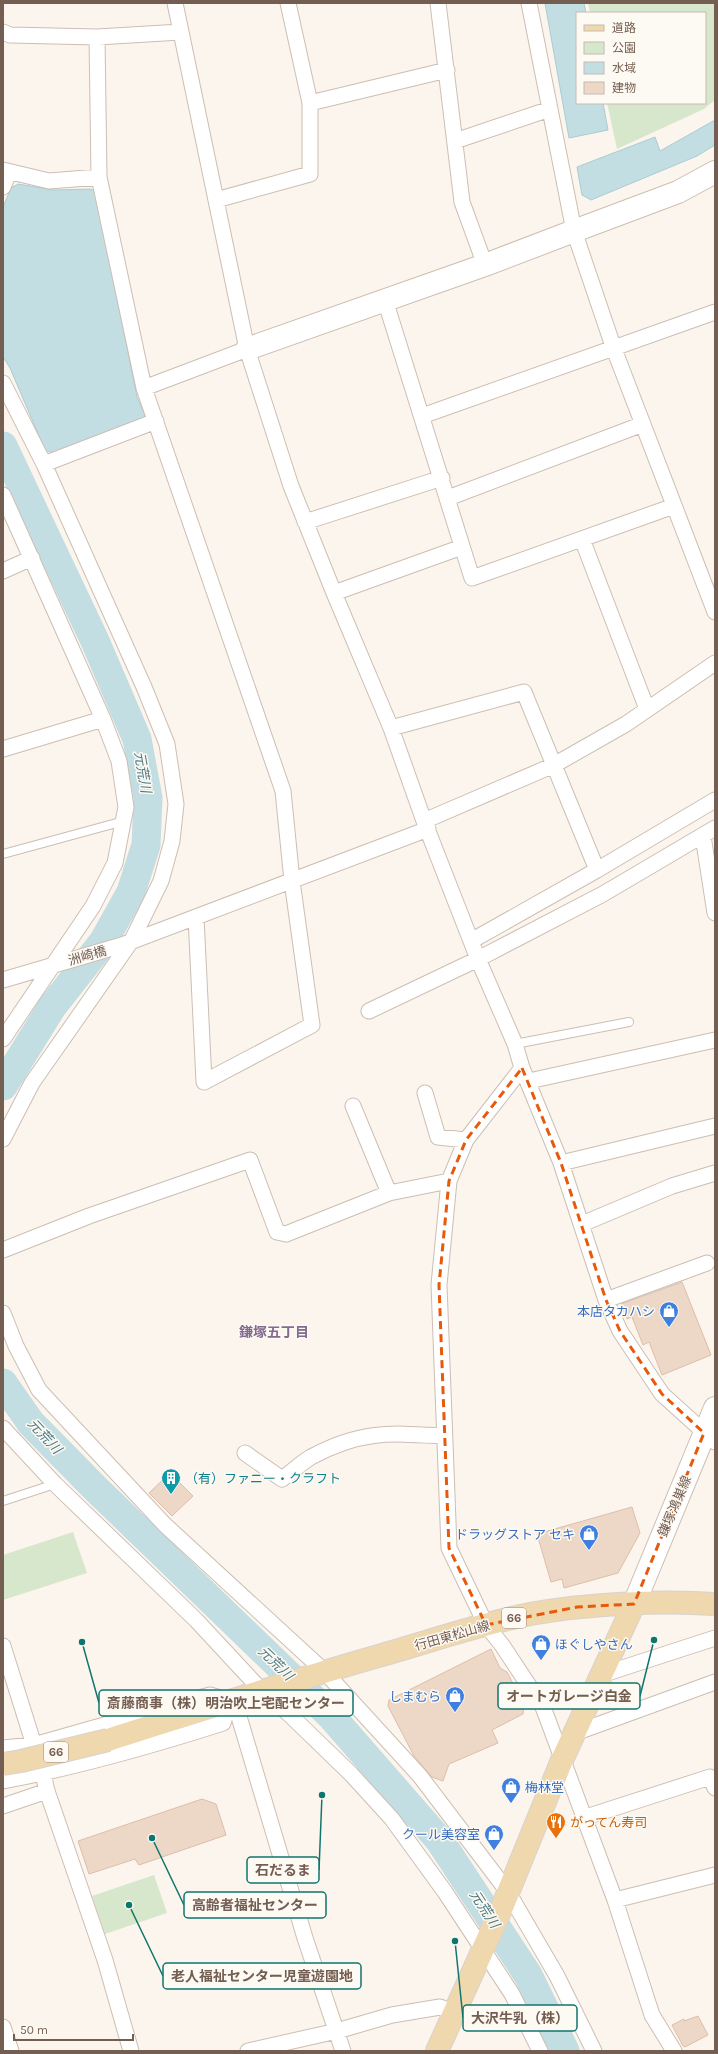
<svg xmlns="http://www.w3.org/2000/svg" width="718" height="2054" viewBox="0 0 718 2054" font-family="Karla,'Noto Sans JP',sans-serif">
<rect width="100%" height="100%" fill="#fbf5ed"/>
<path fill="#d7e7cc" d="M588 3H715V100L704 109 617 149 607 103H705V13H590Z
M73 1532 87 1573 3 1600V1555Z
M154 1875 167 1913 105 1934 92 1896Z"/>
<path fill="#c3dee3" stroke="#aaccd3" d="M545 3H584L586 13H577V103H603L608 130 569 138Z
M715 120V145L697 156 591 200 582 195 577 167 655 137 660 151Z
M18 184 53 190 91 189 96 192 137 397 145 415 142 422 53 453 45 450 10 368 3 357V207L11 188Z"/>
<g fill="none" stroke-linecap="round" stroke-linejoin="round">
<path stroke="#c3dee3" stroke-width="29" d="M3 446 95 641 137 739 148 798 146 845 131 892 103 942 52 1007 3 1086
M3 1383 31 1423 96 1489 331 1716 440 1841 528 1975 565 2051"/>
</g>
<path fill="#edd7c7" stroke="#debeaa" d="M682 1282 711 1355 662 1375 649 1342 643 1345 632 1317 627 1319 621 1304Z
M170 1473 193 1496 172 1516 149 1493Z
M632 1507 640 1533 618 1573 564 1588 562 1579 551 1582 537 1534Z
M491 1649 500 1668 507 1672 524 1705 523 1714 492 1730 498 1743 449 1764 443 1781 432 1777 414 1756 388 1706 389 1700Z
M202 1799 216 1804 226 1835 139 1865 135 1859 89 1874 78 1841Z
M698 2016 708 2035 685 2047 683 2046 672 2025 684 2019V2021Z"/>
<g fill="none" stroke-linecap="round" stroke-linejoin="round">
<defs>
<path id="lane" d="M3 854 124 821
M515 1044 629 1022
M3 1501 55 1484"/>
<path id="street" d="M175 3 247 349 291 486 334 593 391 728 424 821 478 959 515 1044 522 1068 561 1163 606 1300 620 1331 662 1394 715 1442
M438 3 462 202 485 265
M529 3 574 231 614 349 715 612
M3 32 10 35 97 37 181 32
M97 37 99 177 144 388 283 791 292 881 312 1025 204 1082 196 917
M310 103 447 70
M455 141 550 109
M3 170 49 181 99 177
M3 187 9 172
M216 200 310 174V103L288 3
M385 300 472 578 674 506
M3 383 44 464 144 687 167 744 176 804 172 841 161 881 132 940 32 1083 3 1139
M144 388 247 349
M422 416 715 312
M44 464 156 421
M3 495 103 719 119 761 126 807 115 863 93 906 3 1039
M448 498 643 424
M305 522 442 478
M582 539 647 709
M3 571 32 558
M334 593 462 547
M391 728 524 692 597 870 715 800
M3 749 103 719
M424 821 554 765 626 724 715 663
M703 836 715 913
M471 941 597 870
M3 980 122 945 428 829
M369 1011 478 959 603 894 715 828
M522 1068 466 1140 449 1181 439 1285 449 1548 486 1625 502 1645 543 1707 615 1900 652 2015 674 2051
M529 1081 715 1040
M425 1093 438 1137 466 1140
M353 1106 389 1193
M561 1163 715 1126
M582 1224 672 1186 715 1173
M3 1250 89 1216 250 1160 277 1232 286 1234 389 1193 449 1181
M606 1300 707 1263
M3 1313 16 1346 39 1390 165 1525 324 1671 420 1776 508 1892 557 1976 594 2051
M3 1428 55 1484 196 1620 262 1691 289 1714 351 1774 392 1819 445 1892 512 1994 540 2051
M245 1453 282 1479C292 1472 301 1463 311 1457 361 1430 390 1433 444 1436
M3 1646 43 1774 47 1791 105 1960 131 2051
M601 1675 715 1638
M234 1700 305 1938 343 2051
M575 1733 715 1682
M3 1748 34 1745 210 1695 230 1701 223 1723C151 1746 77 1767 3 1781
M3 1806 47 1791
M583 1818 710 1777 715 1788
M615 1900 715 1875
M3 2027 11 2051
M248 2051 337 2031 392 2015 440 2007 454 2012"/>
<path id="secondary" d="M247 349 485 265 574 231 678 192 715 172
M634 1604 715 1408"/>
<path id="primary" d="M108 1740C199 1711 290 1681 382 1655 431 1641 480 1624 530 1614 586 1604 658 1600 715 1604
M437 2051 503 1905 562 1760 634 1604"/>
</defs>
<use href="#lane" stroke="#ccbeb3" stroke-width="10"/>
<use href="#street" stroke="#ccbeb3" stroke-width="17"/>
<use href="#secondary" stroke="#cebeb1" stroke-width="24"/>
<use href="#primary" stroke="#d8d2cf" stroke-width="24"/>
<use href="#lane" stroke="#fff" stroke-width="8"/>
<use href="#street" stroke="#fff" stroke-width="15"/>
<use href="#secondary" stroke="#fff" stroke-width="22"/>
<use href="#primary" stroke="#f0d8ae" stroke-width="22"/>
<defs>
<path id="primary-bridge" d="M3 1764 21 1761 108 1740"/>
</defs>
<use href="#primary-bridge" stroke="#d8d2cf" stroke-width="24" stroke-linecap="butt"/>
<use href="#primary-bridge" stroke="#f0d8ae" stroke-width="22"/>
</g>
<path fill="none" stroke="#e8590c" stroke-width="3" stroke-dasharray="8 5" stroke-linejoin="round" d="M522 1068 561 1163 606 1300 620 1331 662 1394 704 1433 634 1604 577 1607 486 1625 449 1548 439 1285 449 1181 466 1140Z"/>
<defs>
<symbol id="shop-pin" viewBox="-11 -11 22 30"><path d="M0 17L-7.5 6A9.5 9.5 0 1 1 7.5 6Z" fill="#3f7fe0" stroke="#fdf9f3"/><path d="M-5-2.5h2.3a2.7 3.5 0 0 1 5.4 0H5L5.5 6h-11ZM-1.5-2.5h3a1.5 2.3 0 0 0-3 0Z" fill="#fff"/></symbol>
<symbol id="building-pin" viewBox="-11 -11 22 30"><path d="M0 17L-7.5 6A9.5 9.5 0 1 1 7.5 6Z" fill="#0f9aa8" stroke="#fdf9f3"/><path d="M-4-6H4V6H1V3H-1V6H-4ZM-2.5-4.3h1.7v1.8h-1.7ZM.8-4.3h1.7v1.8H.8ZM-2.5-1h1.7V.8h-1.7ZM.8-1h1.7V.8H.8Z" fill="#fff"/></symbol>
<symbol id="restaurant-pin" viewBox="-11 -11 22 30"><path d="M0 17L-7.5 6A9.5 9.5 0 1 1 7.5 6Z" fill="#e8710a" stroke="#fdf9f3"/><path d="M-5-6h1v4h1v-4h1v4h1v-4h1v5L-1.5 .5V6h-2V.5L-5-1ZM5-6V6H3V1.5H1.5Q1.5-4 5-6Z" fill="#fff"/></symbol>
</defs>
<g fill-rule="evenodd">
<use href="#shop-pin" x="658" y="1300" width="22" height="30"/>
<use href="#building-pin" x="160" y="1467" width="22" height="30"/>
<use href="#shop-pin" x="578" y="1523" width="22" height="30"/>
<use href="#shop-pin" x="530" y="1633" width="22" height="30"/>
<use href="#shop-pin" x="444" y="1685" width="22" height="30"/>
<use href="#shop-pin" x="500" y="1776" width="22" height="30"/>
<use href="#restaurant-pin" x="545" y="1811" width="22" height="30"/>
<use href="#shop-pin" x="483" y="1823" width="22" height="30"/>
</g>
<g text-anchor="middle" stroke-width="3" stroke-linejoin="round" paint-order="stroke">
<g fill="#fdf9f3" stroke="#9d8c82" stroke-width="1">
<rect x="502" y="1608" width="24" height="20" rx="3"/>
<rect x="44" y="1742" width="24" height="20" rx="3"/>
</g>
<g font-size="12" font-weight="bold" fill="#745e52">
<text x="514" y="1622">66</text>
<text x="56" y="1756">66</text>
</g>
<g font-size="13" fill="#745e52" stroke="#fdf9f3">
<text transform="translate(87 955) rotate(-16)" y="5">洲崎橋</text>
<text transform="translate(674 1506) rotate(-67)" y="5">鎌塚鴻巣線</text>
<text transform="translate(452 1635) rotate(-16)" y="5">行田東松山線</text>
</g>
<g font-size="13" fill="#366cbe" stroke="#fdf9f3" text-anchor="end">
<text x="655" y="1316">本店タカハシ</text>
<text x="575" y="1539">ドラッグストア セキ</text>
<text x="555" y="1649" text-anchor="start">ほぐしやさん</text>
<text x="441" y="1701">しまむら</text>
<text x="525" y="1792" text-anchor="start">梅林堂</text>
<text x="480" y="1839">クール美容室</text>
</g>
<g font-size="13" fill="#0d838f" stroke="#fdf9f3" text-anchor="start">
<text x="185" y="1483">（有）ファニー・クラフト</text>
</g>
<g font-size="13" fill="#c56008" stroke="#fdf9f3" text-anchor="start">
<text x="570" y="1827">がってん寿司</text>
</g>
<g font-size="14" font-style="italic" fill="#4d7a84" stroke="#fdf9f3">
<text transform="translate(143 772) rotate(80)" y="5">元荒川</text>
<text transform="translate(45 1436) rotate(47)" y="5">元荒川</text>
<text transform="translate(276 1663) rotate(44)" y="5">元荒川</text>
<text transform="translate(485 1909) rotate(57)" y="5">元荒川</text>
</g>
<g font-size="14" font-weight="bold" fill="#836a8e" stroke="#fdf9f3">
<text x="274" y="1337">鎌塚五丁目</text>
</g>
</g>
<path fill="none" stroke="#0f766e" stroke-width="1.5" d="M654 1640L640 1696M82 1642L99 1703M322 1795L319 1870M152 1838L184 1905M129 1905L163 1976M455 1941L463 2018"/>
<g fill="#0f766e" stroke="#fdf9f3" stroke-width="1.5">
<circle cx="654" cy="1640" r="4"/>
<circle cx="82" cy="1642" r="4"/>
<circle cx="322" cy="1795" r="4"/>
<circle cx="152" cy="1838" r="4"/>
<circle cx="129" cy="1905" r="4"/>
<circle cx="455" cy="1941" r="4"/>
</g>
<g fill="#fdf9f3" stroke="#0f766e" stroke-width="1.5">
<rect x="498" y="1683" width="142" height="26" rx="4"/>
<rect x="99" y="1690" width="254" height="26" rx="4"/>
<rect x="247" y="1857" width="72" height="26" rx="4"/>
<rect x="184" y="1892" width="142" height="26" rx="4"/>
<rect x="163" y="1963" width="198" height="26" rx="4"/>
<rect x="463" y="2005" width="114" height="26" rx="4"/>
</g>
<g font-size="14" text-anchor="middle" font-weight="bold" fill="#745e52">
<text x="569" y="1701">オートガレージ白金</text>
<text x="226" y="1708">斎藤商事（株）明治吹上宅配センター</text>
<text x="283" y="1875">石だるま</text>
<text x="255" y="1910">高齢者福祉センター</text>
<text x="262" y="1981">老人福祉センター児童遊園地</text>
<text x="520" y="2023">大沢牛乳（株）</text>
</g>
<rect width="718" height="2054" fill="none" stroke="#745e52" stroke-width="8"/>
<rect x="576" y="12" width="130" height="92" fill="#fdf9f3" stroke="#c6bbb3"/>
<rect x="584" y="25" width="20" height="6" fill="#f0d8ae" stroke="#c6bbb3"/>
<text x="612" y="32" font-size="12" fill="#745e52">道路</text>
<rect x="584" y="42" width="20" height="12" fill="#d7e7cc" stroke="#c6bbb3"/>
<text x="612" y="52" font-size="12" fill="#745e52">公園</text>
<rect x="584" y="62" width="20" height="12" fill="#c3dee3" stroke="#c6bbb3"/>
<text x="612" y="72" font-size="12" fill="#745e52">水域</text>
<rect x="584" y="82" width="20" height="12" fill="#edd7c7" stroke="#c6bbb3"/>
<text x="612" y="92" font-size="12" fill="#745e52">建物</text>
<path d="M14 2034v6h119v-6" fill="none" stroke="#745e52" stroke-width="2"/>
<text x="20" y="2034" font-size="12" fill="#745e52" stroke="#fdf9f3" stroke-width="3" paint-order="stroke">50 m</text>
</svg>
